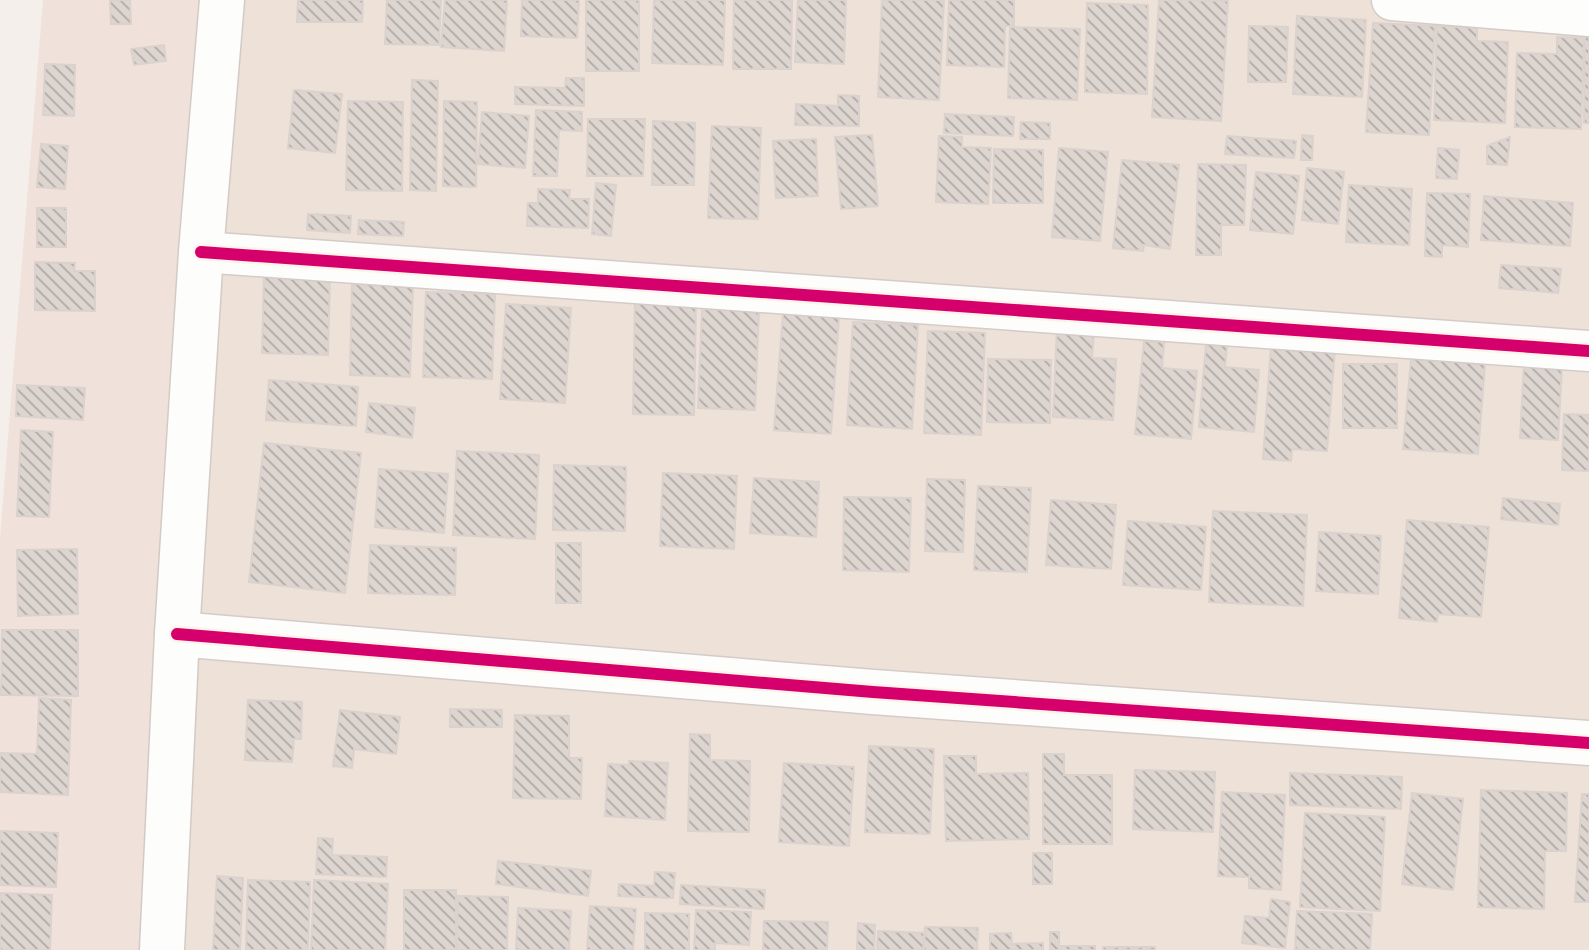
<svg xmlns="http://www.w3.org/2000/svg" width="1589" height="950" viewBox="0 0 1589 950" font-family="'Roboto Condensed',sans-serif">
<defs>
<pattern id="building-back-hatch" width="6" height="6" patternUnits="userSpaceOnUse" patternTransform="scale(2)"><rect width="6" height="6" fill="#ddd5d0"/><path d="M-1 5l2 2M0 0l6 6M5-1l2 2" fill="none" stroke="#b7b0ab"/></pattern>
</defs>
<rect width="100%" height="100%" fill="#f4efea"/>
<path fill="#ede1d8" d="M222 0H1589V950H162Z"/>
<path fill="#f1e1db" d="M43 0H222L162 950H0V538Z"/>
<path fill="url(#building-back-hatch)" stroke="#dcd2cd" stroke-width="2" d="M110 0H130L131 24H111Z
M298 0H363L362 22H297Z
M387 0H441L439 45 385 44Z
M445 0H507L504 51 441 47Z
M522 0H579L577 38 521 36Z
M586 0H639V71H586Z
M654 0H725L723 65 652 63Z
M734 0H792L791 69H733Z
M798 0H846L844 64 795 62Z
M882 0H944L939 100 878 97Z
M949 0H1014V26H1005L1004 67 947 65Z
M1159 0 1228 1 1221 121 1152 117Z
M1087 3 1148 5 1147 94 1085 92Z
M1297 16 1366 20 1362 97 1293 94Z
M1373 23 1435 26 1429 135 1366 132Z
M1249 26 1288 27 1286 82H1248Z
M1437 26 1477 28V41L1508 42 1505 123 1434 120Z
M1010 27 1080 29 1077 100 1008 98Z
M1557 37 1584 38 1581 129 1515 127 1517 53 1557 54Z
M1585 37H1589V123H1584Z
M164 45 166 61 134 65 131 49Z
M45 64 75 65 74 116 43 115Z
M566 78H584V106L515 104V87L565 88Z
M412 80 438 81 436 191 410 190Z
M294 90 342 94 335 153 288 148Z
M838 95 859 96V126L795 125 796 104 838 106Z
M348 101 403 102 402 191 346 190Z
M444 101 477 102 476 187 443 186Z
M536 110 582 112V131L559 130 557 176H533Z
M482 112 529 116 525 168 478 164Z
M945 114 1014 117 1013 136 944 133Z
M588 119H645L643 176H587Z
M653 121 695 123 694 185H652Z
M1021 122 1050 123V139H1020Z
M712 126 761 128 758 219 708 218Z
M872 135 878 206 841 209 835 137Z
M1302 135 1313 136 1312 160H1301Z
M939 136 962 137V147L991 148 988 204 936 202Z
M1227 136 1296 141 1294 158 1225 154Z
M1510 137 1507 165 1487 164V146Z
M816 139 818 196 776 198 773 141Z
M41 144 68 146 65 189 37 187Z
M1059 148 1108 152 1100 241 1052 237Z
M1438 148 1459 150 1457 179 1436 178Z
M994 149 1043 150V203H993Z
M1122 160 1179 165 1170 249 1144 245 1143 251 1113 248Z
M1198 164 1246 165 1244 225H1221V255H1196Z
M1307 168 1344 172 1338 224 1302 220Z
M1256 172 1299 176 1293 234 1250 230Z
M596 183 616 185 611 236 592 234Z
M1349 185 1412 189 1409 245 1346 242Z
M538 189 570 190 569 199H589L588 228 527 226 528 203H538Z
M1427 193 1470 194 1468 247 1442 245V257L1425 256Z
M1484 196 1573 203 1570 246 1481 240Z
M37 208H66V247H37Z
M308 214 351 216 350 233 307 230Z
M359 220 404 222 403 236 358 234Z
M35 262 75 263 74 271H95V311L35 310Z
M1501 265 1561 269 1558 293 1499 288Z
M264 275 330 276 328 355 262 353Z
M352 284 413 285 410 377 350 375Z
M426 292 495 294 492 379 423 377Z
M635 303 696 304 694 415 633 414Z
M506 304 571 308 565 403 500 399Z
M702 309 759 311 755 410 698 408Z
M783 313 839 317 831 434 774 430Z
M853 322 918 325 912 429 847 425Z
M1057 327 1094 330 1092 358 1116 359 1113 420 1053 417Z
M928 331 985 333 981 435 924 433Z
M1144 341 1164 342 1162 368 1197 371 1191 439 1135 434Z
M1206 344 1227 346 1225 367 1259 370 1254 432 1199 427Z
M1271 344 1335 349 1327 451 1292 449 1291 461 1263 459Z
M988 359 1051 360 1050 423 987 422Z
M1411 359 1485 364 1478 454 1403 449Z
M1343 364H1397V428H1343Z
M1524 364 1562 366 1558 440 1520 438Z
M269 380 358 387 356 426 266 420Z
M17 385 85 388 83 420 16 416Z
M369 403 415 408 412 438 366 432Z
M1564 414 1589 415V471L1562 470Z
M21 430 53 432 49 517 17 516Z
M264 443 361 453 345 593 249 582Z
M457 451 539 455 535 539 453 535Z
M554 465 626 467 625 531 553 530Z
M379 469 448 474 444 533 375 527Z
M663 473 737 476 734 549 660 546Z
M754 478 819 482 816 537 750 533Z
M927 479 965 480 963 552 925 551Z
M978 486 1031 488 1027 572 974 570Z
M844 497 911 498 909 572 843 570Z
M1503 498 1560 504 1558 525 1501 519Z
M1051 500 1116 505 1111 569 1046 565Z
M1213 511 1307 515 1303 606 1209 602Z
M1407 520 1489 527 1481 617 1438 614 1437 622 1399 618Z
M1128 521 1206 527 1201 590 1123 585Z
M1319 532 1381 536 1378 594 1316 591Z
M556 543H581V603H556Z
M370 545 456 548 455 595 368 593Z
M77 549 78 614 18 616 17 550Z
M2 630H78V696L1 695Z
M39 698 71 700 68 795 0 792V753L37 754Z
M248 700 302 702 301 739H294L292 762 245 760Z
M450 709 502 710V727H450Z
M340 710 400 717 396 754 354 749 352 768 333 766Z
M515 715 569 716V758H582L581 799 513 798Z
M690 734 710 735V760L750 761 749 832 688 831Z
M869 746 934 749 930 834 865 832Z
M1043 754H1064V775H1112V844H1043Z
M944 756H976V774L1028 773 1029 839 946 841Z
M629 761 668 763 665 820 605 816 608 764 629 765Z
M784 763 854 767 849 846 779 842Z
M1135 770 1215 772 1213 832 1133 829Z
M1290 773 1402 777 1401 809 1290 805Z
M1481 790 1567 793 1566 851H1545L1544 909 1478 907Z
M1222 792 1285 795 1281 890 1249 888V877L1218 876Z
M1412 793 1463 799 1453 890 1402 884Z
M1582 794H1589V902H1575Z
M1305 813 1385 817 1380 911 1300 907Z
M0 831 58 833 56 887 0 885Z
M318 838 333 839 332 855 387 857 386 877 316 874Z
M1033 853H1052V884H1033Z
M498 861 591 871 588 896 496 884Z
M655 872 675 873 673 898 618 896 619 884 654 886Z
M217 876 243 878 240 950H213Z
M248 880 310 882 308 950H246Z
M314 880 388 884 385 950H311Z
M681 885 765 890 764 909 680 904Z
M404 890H456V950H404Z
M0 893 52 895 50 950H0Z
M458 896 508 897 507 950H457Z
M1271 899 1290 902 1285 948 1242 943 1245 916 1269 918Z
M590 906 636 909 633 950H587Z
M518 908 571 911 569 950H516Z
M696 910 751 912 749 945 715 943V950H694Z
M1297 911 1372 914 1370 950 1295 949Z
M645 913 689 914V950H645Z
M764 921 828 922 827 950H763Z
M858 923 875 925 874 950H857Z
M925 927 978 928 977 950H924Z
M878 931 924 933 923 950H877Z
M1050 932H1059V946H1095V950H1050Z
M1011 933 1012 944 1043 943V950H990V934Z
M1103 947H1155V950H1103Z"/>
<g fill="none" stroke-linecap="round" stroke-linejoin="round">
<defs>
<path id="minor" d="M1392 0 1589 16
M201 252 1589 351"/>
<path id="tertiary" d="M177 634 873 692 1589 743"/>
<path id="secondary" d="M162 950 177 634 201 252 222 0"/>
</defs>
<use href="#minor" stroke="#d3ccc8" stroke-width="43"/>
<use href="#tertiary" stroke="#d3ccc8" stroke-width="47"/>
<use href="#secondary" stroke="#d2cbc5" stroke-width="47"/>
<use href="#minor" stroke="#fdfdfc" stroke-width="40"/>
<use href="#tertiary" stroke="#fdfdfc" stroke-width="44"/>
<use href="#secondary" stroke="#fdfdfc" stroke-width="44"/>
<defs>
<path id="cycleway" d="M201 252 1589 351
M177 634 873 692 1589 743"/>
</defs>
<use href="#cycleway" stroke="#fcf4ea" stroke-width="17"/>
<use href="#cycleway" stroke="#d6006c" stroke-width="12"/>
</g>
</svg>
